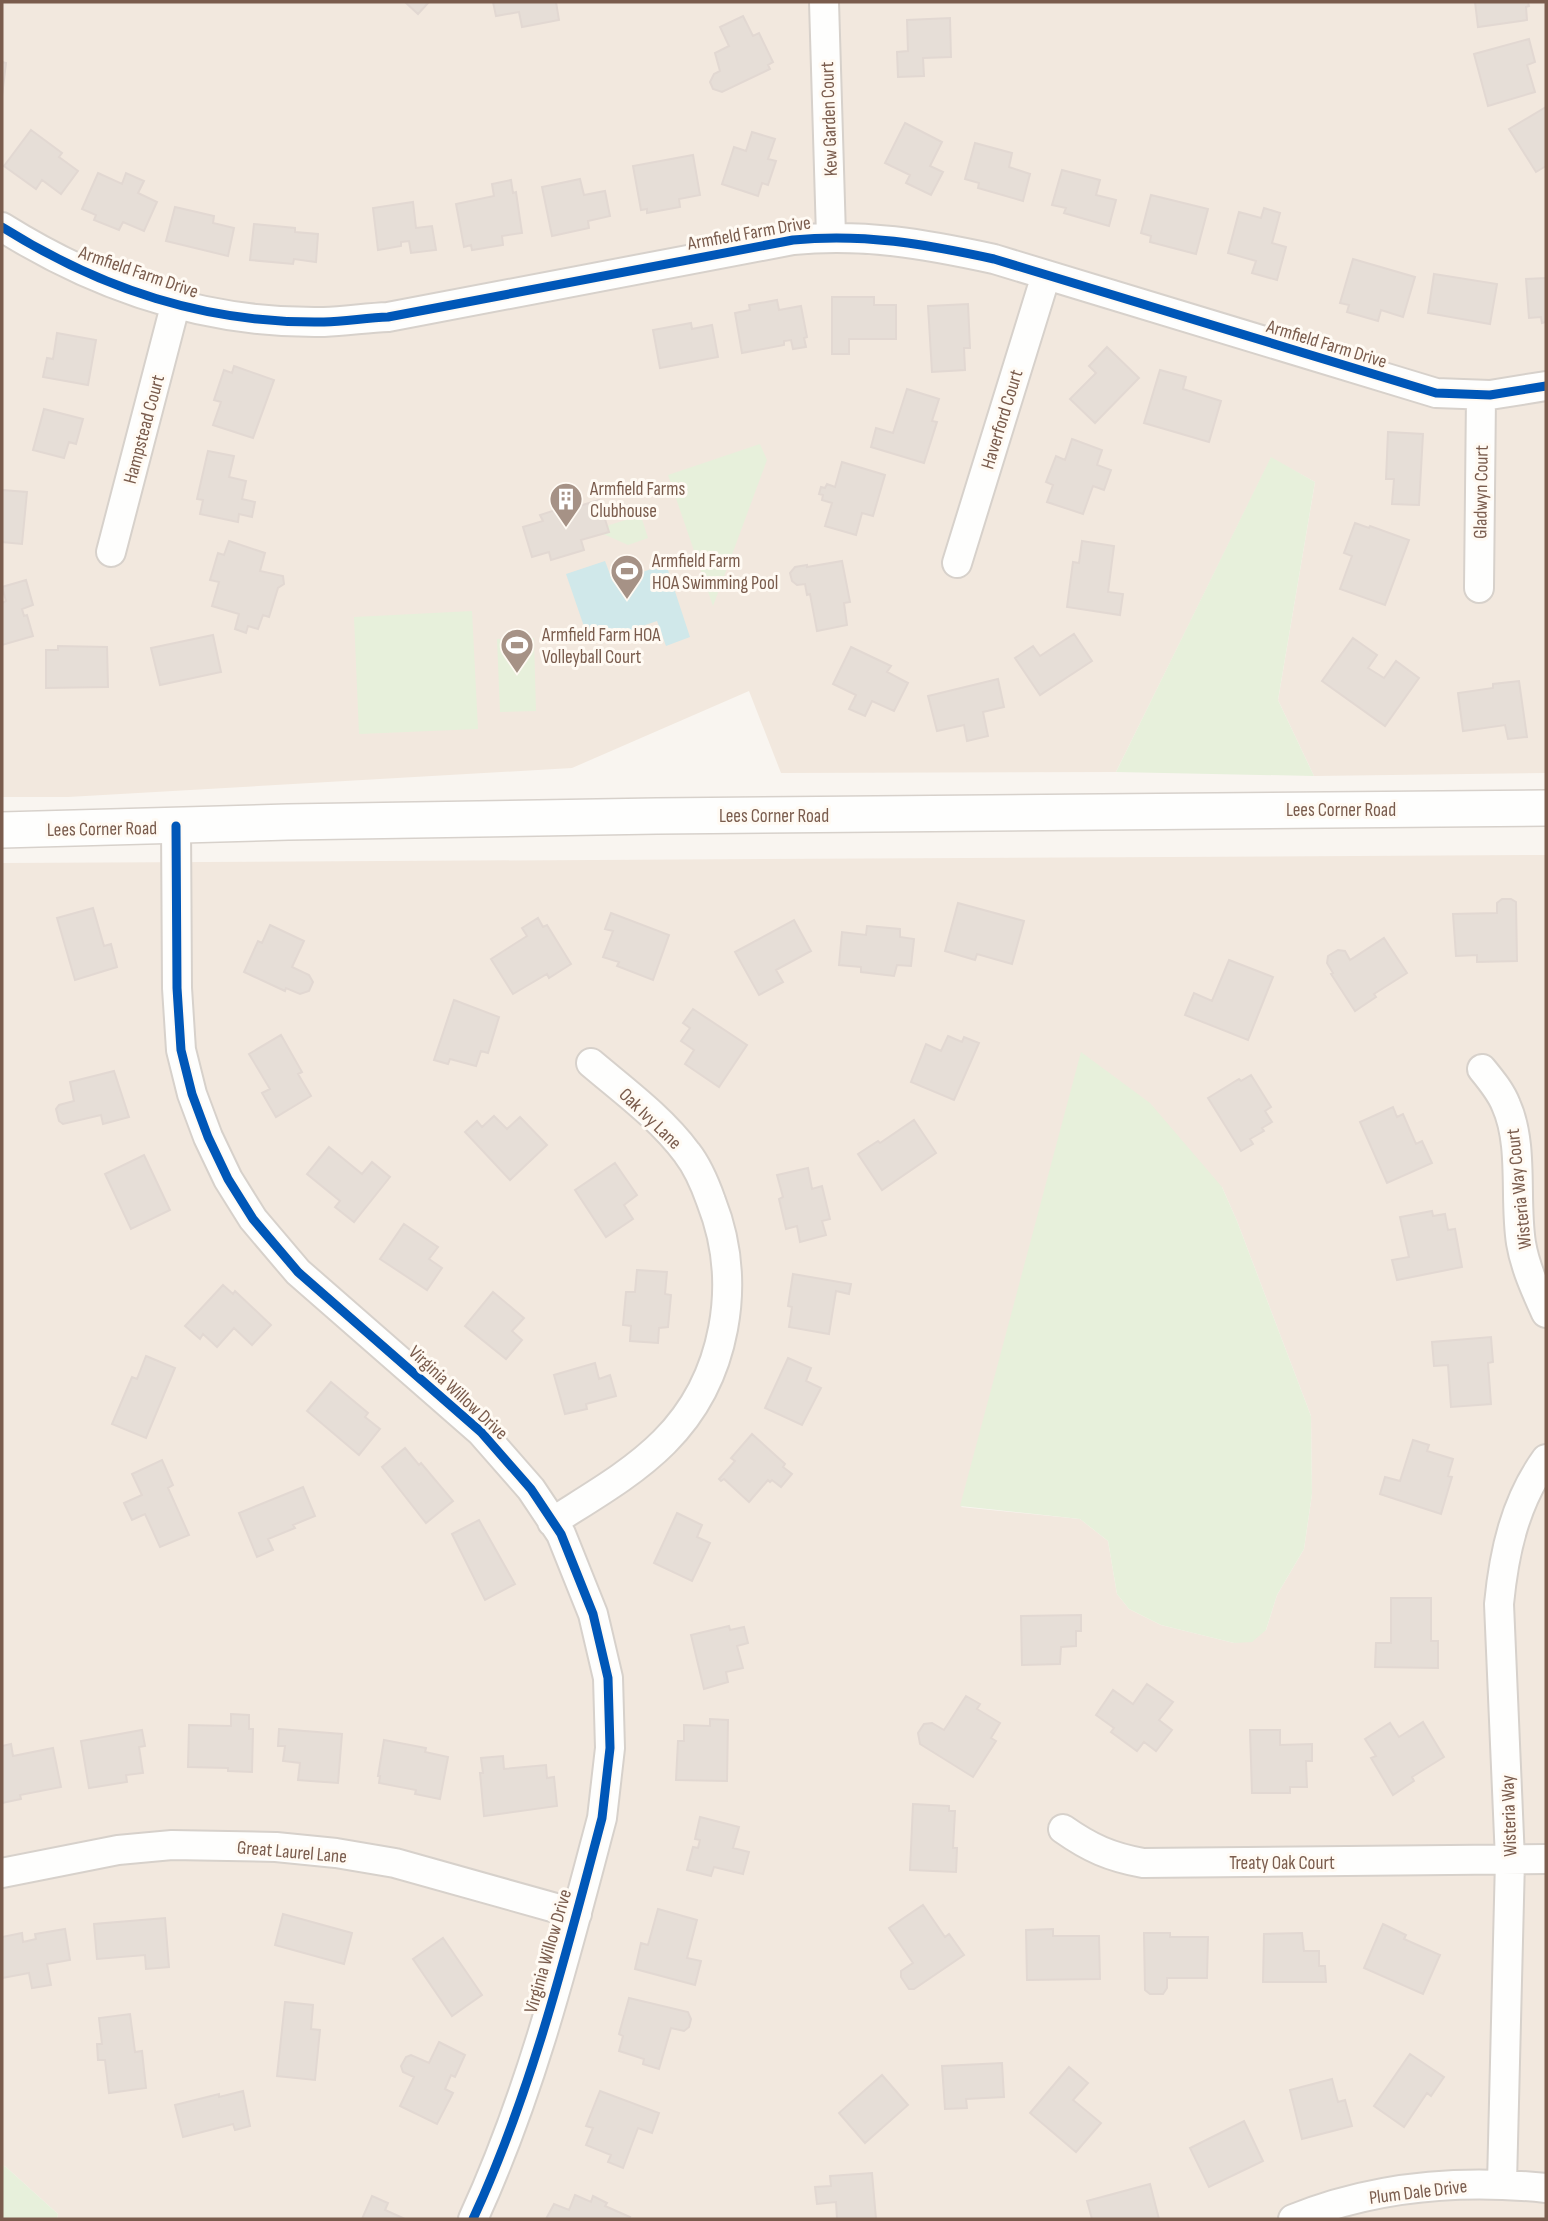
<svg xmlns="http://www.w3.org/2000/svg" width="1548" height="2221" viewBox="0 0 1548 2221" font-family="'Sofia Sans Condensed',sans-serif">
<rect width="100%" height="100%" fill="#f9f5f0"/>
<path fill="#f2e8de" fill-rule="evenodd" d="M2 2H1546V773L1314 776 1278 700 1315 482 1271 458 1116 772 781 773 749 691 572 768 68 797H2Z
M1546 855V2219H57L58 2214 6 2167 2 2165V863ZM1222 1187 1237 1221 1311 1416 1312 1494 1304 1549 1277 1595 1266 1630 1234 1643 1161 1625 1129 1609 1117 1594 1108 1541 1080 1519 961 1507Z"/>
<path fill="#e7f0db" d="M760 444 767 460 713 606 668 475Z
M1271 457 1315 482 1278 700 1314 776 1116 772Z
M632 518 642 519 648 538 628 545 601 533 600 528Z
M472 611 478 729 359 734 354 617Z
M534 638 536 711 500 712 497 639Z
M1081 1052 1150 1103 1222 1187 1237 1221 1311 1416 1312 1494 1304 1549 1277 1595 1266 1630 1252 1642 1234 1643 1161 1625 1129 1609 1117 1594 1108 1541 1080 1519 960 1506Z
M2 2165 6 2167 58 2214 57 2219H2Z"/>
<path fill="#d0e8ea" d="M605 561 613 582 666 564 690 637 666 646 657 621 590 644 566 574Z"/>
<path fill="#e6ded7" stroke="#e2d8d2" stroke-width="2" d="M405 2H429L418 14Z
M493 2H556L559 20 522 27 519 12 496 16Z
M1475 2H1528L1529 6 1526 7 1527 20 1478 27Z
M743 16 753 36 759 33 773 62 768 65 770 69 722 92 713 89 710 82 714 74 720 71 715 53 729 46 720 27Z
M950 18 951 57 923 58 924 76 898 77 897 52 908 51 907 20Z
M1529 39 1535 62 1527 65 1535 92 1488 106 1474 54Z
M2 62 6 63 2 96Z
M1546 107V166L1536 172 1509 129Z
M905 123 942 142 930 166 943 172 931 195 906 183 910 175 885 163Z
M31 130 62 153 59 157 78 171 61 194 42 180 36 189 4 166Z
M752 132 775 139 768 159 776 161 768 185 762 183 758 196 722 184 734 147 746 151Z
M975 143 1012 153 1009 167 1030 174 1023 201 978 188 979 183 965 179Z
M693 155 700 195 679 199 680 207 647 213V209L641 210 633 166Z
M1062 170 1100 180 1096 195 1116 200 1109 226 1064 213 1066 208 1052 205Z
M98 173 122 184 126 173 144 181 138 193 157 202 144 231 123 222 119 230 94 220 96 215 82 209Z
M580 179 584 195 605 191 610 216 588 221 589 228 552 236 542 187Z
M511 180 513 193 516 192 522 233 502 236 503 245 472 250 471 245 464 247 456 204 494 196 492 184Z
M1151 195 1208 209 1196 254 1150 242 1151 236 1141 233Z
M413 202 416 228 432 226 436 250 411 253 409 241 401 242V246L378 250 373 208Z
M175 207 214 216 213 223 234 228 228 256 166 241Z
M1264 208 1280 213 1272 243 1286 247 1277 280 1252 273 1256 261 1228 253 1239 212 1261 218Z
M254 224 295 228V232L318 234 316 262 294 259 293 264 250 260Z
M1353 259 1415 277 1403 317 1381 310 1378 321 1347 312 1349 305 1340 303Z
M1434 274 1497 284 1490 324 1428 313Z
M1546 278V322L1542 323 1541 317 1529 318 1526 279Z
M832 297H874V305H896V339H849V354H832Z
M777 300 779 310 801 306 807 337 804 338 806 347 793 349 791 340 784 341V345L742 353 735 313 750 310 749 305Z
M968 304 970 348H964L965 370 932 372 928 306Z
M691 323 692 329 712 325 718 357 660 368 653 330Z
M57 333 96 340 88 385 43 377 47 358 53 359Z
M1107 347 1139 378 1095 423 1070 399 1096 373 1089 366Z
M234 366 274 380 253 438 213 425 221 402 214 400 224 370 232 373Z
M1160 370 1186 377 1183 389 1221 401 1209 442 1144 423Z
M907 389 939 399 932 421 937 422 924 463 871 447 876 428 893 433Z
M44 409 83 419 76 444 69 442 64 458 33 450Z
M1388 432 1423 434 1419 505 1392 504 1394 479H1386Z
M1072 439 1102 450 1097 465 1111 470 1104 490 1093 486 1083 514 1047 502 1053 485 1046 482 1056 456 1065 460Z
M208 451 234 456 229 477 246 481 242 499 255 502 252 517 239 514 238 522 200 514 203 500 197 499Z
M842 462 885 475 873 516 862 513 856 535 825 526 832 503 822 500 823 495 819 494 821 487 825 488 827 484 835 487Z
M2 490 27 492 22 544 2 542Z
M599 500 609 532 581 540 584 550 551 560 549 552 532 557 523 527 543 521 540 515 565 507 566 510Z
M1355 523 1369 528 1370 526 1409 540 1385 605 1340 589 1352 556 1344 553Z
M229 541 265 553 260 571 283 576 284 584 278 588 269 617 263 615 258 629 248 626 246 633 235 629 239 614 212 606 219 582 210 580 218 553 224 555Z
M1082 541 1114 546 1108 592 1123 594 1120 615 1067 607 1073 562 1079 563Z
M842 561 850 602 844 603 847 625 817 631 810 594 807 595 805 584 797 585 792 581 790 573 795 567 807 565V567Z
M26 580 33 605 22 609 24 616 27 615 33 636 2 645V603L6 601 2 587Z
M1074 634 1092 661 1040 695 1015 658 1033 646 1040 656Z
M213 635 221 672 160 685 151 648Z
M1353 638 1377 655 1368 668 1384 678 1396 661 1419 678 1385 726 1322 681Z
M58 646 107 647 108 687 46 688V650H58Z
M851 647 891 666 887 672 908 683 894 711 872 701 865 716 849 709 856 695 833 684Z
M998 679 1004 707 983 712 988 736 967 741 964 725 937 731 928 696Z
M1519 681 1527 737 1508 739 1505 725 1463 731 1458 693 1493 688V684Z
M1502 899H1511L1516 902 1517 961 1477 962V955L1456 956 1453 914 1497 913V903Z
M958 903 1024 921 1012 964 977 954 975 960 945 951Z
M93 908 104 946 111 944 117 967 75 980 57 918Z
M611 913 669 935 653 980 617 966 619 962 603 957 613 931 605 929Z
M538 918 543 927 547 925 571 964 549 978 547 974 513 994 491 959 527 936 522 928Z
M794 920 811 951 776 970 783 982 759 995 735 952Z
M270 925 304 941 292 967 309 975 313 982 309 991 300 994 286 988 285 991 244 972 258 941 262 943Z
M867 926 900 929V937L914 939 911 966 897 965 894 976 861 972V967L839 965 842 932 866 935Z
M1384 938 1407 973 1374 994 1376 997 1355 1011 1331 974 1333 973 1327 963 1328 956 1338 950 1345 951 1350 960Z
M1229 960 1273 977 1248 1040 1185 1015 1194 993 1212 1001Z
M454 1000 499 1017 488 1053 481 1051 476 1066 450 1059 448 1064 434 1060Z
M693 1009 747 1045 719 1087 685 1064 694 1050 681 1041 690 1028 683 1023Z
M281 1035 302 1072 298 1074 311 1096 276 1117 262 1093 270 1089 249 1054Z
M948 1036 962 1042 964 1037 979 1043 954 1100 911 1082 926 1044 941 1051Z
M114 1071 129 1117 103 1124 101 1115 63 1124 59 1121 56 1109 59 1105 74 1101 70 1082Z
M1251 1075 1271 1107 1265 1111 1272 1122 1262 1128 1264 1131 1250 1139 1253 1144 1241 1151 1208 1098 1239 1079 1241 1081Z
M1393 1107 1397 1117 1403 1114 1416 1144 1422 1141 1432 1163 1387 1183 1360 1122Z
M494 1116 507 1129 520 1117 547 1145 510 1180 465 1132 477 1121 482 1127Z
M914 1120 936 1153 882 1190 858 1154 878 1141 880 1143Z
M329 1147 362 1174 372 1162 390 1177 354 1222 335 1207 340 1201 307 1174Z
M144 1155 170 1210 131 1229 105 1174Z
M615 1163 637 1195 624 1205 633 1219 606 1237 575 1190Z
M808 1168 812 1189 822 1186 830 1219 822 1221 826 1235 800 1242 797 1226 786 1229 779 1199 783 1197 777 1175Z
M1432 1211 1433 1216 1445 1214 1448 1230 1455 1229 1462 1267 1397 1280 1392 1260 1409 1257 1400 1217Z
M404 1224 438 1247 429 1259 442 1268 427 1290 380 1259Z
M637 1270 667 1272 665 1294 671 1295 668 1327 659 1328 658 1343 630 1341 631 1326 623 1325 626 1292H635Z
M793 1274 851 1284 849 1294 836 1291 829 1334 789 1327 792 1307 788 1306Z
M223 1285 233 1294 235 1291 271 1325 252 1345 234 1328 217 1347 203 1334 200 1339 185 1326Z
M493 1292 524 1318 512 1331 522 1340 506 1359 465 1326Z
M1491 1337 1493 1362 1488 1363 1491 1404 1451 1407 1448 1365 1434 1366 1432 1342Z
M146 1356 175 1368 146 1438 112 1424 132 1377 137 1379Z
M788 1358 811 1368 806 1381 821 1388 802 1425 765 1408Z
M595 1363 599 1379 610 1375 616 1396 586 1404 587 1409 565 1414 554 1375Z
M331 1382 368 1413 365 1417 380 1429 359 1455 307 1411Z
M752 1434 785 1464 783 1467 792 1474 781 1487 772 1480 770 1482 768 1480 749 1502 724 1479 721 1481 719 1479 735 1461 731 1458Z
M1413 1440 1429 1445 1427 1451 1453 1459 1448 1476 1452 1477 1441 1514 1380 1494 1385 1477 1400 1481Z
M405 1448 419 1465 421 1463 453 1501 426 1523 382 1467Z
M162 1460 173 1485 168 1488 189 1535 160 1547 145 1514 132 1520 124 1503 142 1495 132 1474Z
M303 1487 315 1516 293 1525 295 1528 268 1539 273 1550 257 1557 239 1513Z
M677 1513 702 1525 697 1537 710 1543 692 1581 654 1563Z
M479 1520 515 1584 485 1600 452 1534Z
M1391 1598H1431V1641H1438V1668L1375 1667 1376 1643H1391Z
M1081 1615V1631H1076V1646L1061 1647 1060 1664 1022 1665 1021 1616Z
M729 1626 730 1630 744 1627 748 1643 737 1646 743 1668 726 1672 728 1682 704 1689 691 1635Z
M1147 1684 1173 1702 1159 1720 1172 1730 1156 1751 1144 1742 1137 1751 1111 1732 1114 1728 1096 1715 1113 1690 1133 1704Z
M966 1696 980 1704 977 1709 1000 1723 991 1738 996 1741 973 1777 920 1744 918 1733 924 1724 932 1723 944 1730Z
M231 1714 249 1715V1729H253L252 1772 228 1771V1768L188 1767 189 1725 231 1726Z
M710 1719 728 1720 727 1781 676 1780 678 1741H684V1725L710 1726Z
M1423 1722 1444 1757 1412 1777 1414 1781 1393 1795 1371 1758 1376 1756 1365 1739 1390 1723 1399 1737Z
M279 1729 342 1734 338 1783 298 1780 300 1763 283 1761 285 1746H278Z
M142 1730 145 1746 139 1747 143 1773 126 1775 127 1782 89 1788 81 1741Z
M1250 1730H1280V1745L1312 1744V1761H1306L1307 1787H1290V1793H1252Z
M384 1740 426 1748 425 1752 448 1757 440 1799 415 1794 416 1790 379 1783 380 1776H378Z
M11 1744 13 1756 53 1748 61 1787 20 1795 21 1799 2 1803V1746Z
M503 1756 504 1769 546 1765 547 1778 554 1777 557 1806 484 1816 480 1773H483L481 1758Z
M913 1804 949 1806V1811H955L953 1848H957L956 1872 910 1870Z
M700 1817 739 1827 733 1848 749 1852 743 1874 714 1867 711 1876 687 1870 693 1847 698 1848 700 1840 695 1839Z
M923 1905 945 1937 949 1934 964 1955 914 1989H909L901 1977V1971L913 1963 889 1928Z
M658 1909 697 1920 687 1958 701 1961 695 1985 635 1969 641 1943 648 1945Z
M283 1914 352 1933 344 1964 275 1945Z
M165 1918 169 1967 146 1969 145 1955 97 1959 94 1924Z
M1383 1924 1406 1935 1404 1939 1440 1955 1423 1994 1364 1968Z
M65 1929 70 1960 47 1964 51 1985 32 1988 29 1973 2 1978V1937L22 1933 23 1942 36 1939 35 1934Z
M1053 1929V1936H1099L1100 1979 1027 1980 1026 1930Z
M1144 1933H1170V1937H1208L1207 1978H1167V1988L1163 1994H1150L1145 1990Z
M1302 1933 1304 1951H1319V1966H1325L1326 1982H1263L1264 1934Z
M443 1938 482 1995 452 2016 413 1959Z
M629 1998 688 2012 691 2019 689 2027 684 2031 671 2028 659 2069 643 2064 644 2059 619 2051 623 2036 619 2034Z
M285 2002 313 2005 311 2029 320 2030 315 2080 277 2076Z
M130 2014 135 2052 142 2051 146 2088 109 2093 105 2060H98L97 2044H102L99 2018Z
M439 2042 465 2055 455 2077 451 2075 445 2089 453 2093 437 2124 400 2106 414 2077 403 2072 401 2066 406 2057 411 2055 429 2063Z
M1410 2054 1444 2077 1431 2096 1427 2093 1404 2127 1374 2106Z
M1002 2063 1004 2097 966 2099 967 2108 945 2109 942 2066Z
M1069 2067 1088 2083 1073 2100 1101 2123 1076 2152 1030 2113Z
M882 2075 908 2105 865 2143 839 2113Z
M1332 2079 1338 2102 1345 2100 1352 2126 1302 2139 1290 2090Z
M243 2091 250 2126 235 2130 233 2124 183 2137 175 2105 219 2094V2097Z
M600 2091 659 2113 652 2133 638 2128 623 2168 608 2162 611 2155 586 2145 593 2128 586 2126Z
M1244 2121 1263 2161 1209 2187 1190 2148Z
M872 2173 876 2219H837L836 2202 817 2204 815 2187 831 2186 830 2176Z
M1150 2184 1159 2219H1092L1087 2201Z
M575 2195 591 2202 593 2196 607 2203 605 2206 630 2217 629 2219H546L554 2204 569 2210Z
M372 2196 388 2203 385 2210 405 2219H362Z"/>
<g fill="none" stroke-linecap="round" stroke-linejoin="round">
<defs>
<path id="minor" d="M824 2 831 236
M2 227C101 289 206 324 324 322 346 321 367 318 388 317L793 240C863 233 925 244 994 259L1436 393 1490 395 1546 386
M111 552 175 306
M957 563 1046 275
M1479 588 1481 396
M176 826 177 988 181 1050 192 1094 208 1137 228 1179 253 1219 298 1272 481 1432 531 1489 561 1534 593 1614 608 1678 610 1748 602 1818C566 1954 532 2091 473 2219
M1482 1069C1491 1080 1501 1092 1506 1105 1524 1145 1514 1199 1521 1243 1525 1267 1536 1291 1546 1313
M552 1522C591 1497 632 1474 664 1442 727 1379 743 1282 711 1201 705 1184 698 1167 687 1153 661 1118 624 1091 591 1063
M1063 1829C1090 1848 1110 1857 1143 1863L1546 1859
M2 1873 118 1850 172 1845 276 1847 336 1853 395 1863 577 1914
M1502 2183 1510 1860 1499 1604C1504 1552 1515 1502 1546 1459
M1293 2219C1374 2186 1460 2179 1546 2188"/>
<path id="tertiary" d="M2 830 288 822 657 816 1546 808"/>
</defs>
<use href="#minor" stroke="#d7d1cb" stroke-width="32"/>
<use href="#tertiary" stroke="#d7d1cb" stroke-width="38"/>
<use href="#minor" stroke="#fefefd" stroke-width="28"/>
<use href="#tertiary" stroke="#fefefd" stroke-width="35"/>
<defs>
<path id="cycleway" d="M2 227C101 289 206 324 324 322 346 321 367 318 388 317L793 240C863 233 925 244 994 259L1436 393 1490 395 1546 386
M176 826 177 988 181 1050 192 1094 208 1137 228 1179 253 1219 298 1272 481 1432 531 1489 561 1534 593 1614 608 1678 610 1748 602 1818C566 1954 532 2091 473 2219"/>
</defs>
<use href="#cycleway" stroke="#fffaf3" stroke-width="13"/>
<use href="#cycleway" stroke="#0057b8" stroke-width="9"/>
</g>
<defs>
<symbol id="building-pin" viewBox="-11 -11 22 30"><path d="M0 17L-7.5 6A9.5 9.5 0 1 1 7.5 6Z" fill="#a69286" stroke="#fffaf3"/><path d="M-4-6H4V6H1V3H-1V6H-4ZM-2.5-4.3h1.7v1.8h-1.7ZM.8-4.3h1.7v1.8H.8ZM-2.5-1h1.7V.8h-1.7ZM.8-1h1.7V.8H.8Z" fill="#fff"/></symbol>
<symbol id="stadium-pin" viewBox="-11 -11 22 30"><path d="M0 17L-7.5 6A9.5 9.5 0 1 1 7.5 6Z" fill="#a69286" stroke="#fffaf3"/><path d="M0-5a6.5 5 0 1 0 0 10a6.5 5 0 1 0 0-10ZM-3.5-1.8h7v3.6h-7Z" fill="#fff"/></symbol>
</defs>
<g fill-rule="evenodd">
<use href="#building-pin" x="547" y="480" width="38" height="52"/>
<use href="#stadium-pin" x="608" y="552" width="38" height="52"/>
<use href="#stadium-pin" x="498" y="626" width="38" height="52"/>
</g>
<g text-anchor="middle" stroke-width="6" stroke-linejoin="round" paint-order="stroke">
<g font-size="19" fill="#7a5c4d" stroke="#fffaf3">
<text transform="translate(828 119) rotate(-92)" y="7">Kew Garden Court</text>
<text transform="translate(749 232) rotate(-10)" y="7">Armfield Farm Drive</text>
<text transform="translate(139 271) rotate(19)" y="7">Armfield Farm Drive</text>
<text transform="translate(1327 343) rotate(17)" y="7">Armfield Farm Drive</text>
<text transform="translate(1001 419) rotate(-73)" y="7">Haverford Court</text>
<text transform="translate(143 429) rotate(-75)" y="7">Hampstead Court</text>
<text transform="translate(1480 492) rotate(-89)" y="7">Gladwyn Court</text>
<text x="1341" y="816">Lees Corner Road</text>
<text x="774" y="822">Lees Corner Road</text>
<text transform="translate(102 828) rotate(-1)" y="7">Lees Corner Road</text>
<text transform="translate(651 1118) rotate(44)" y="7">Oak Ivy Lane</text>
<text transform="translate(1518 1189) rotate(-96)" y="7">Wisteria Way Court</text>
<text transform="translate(459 1392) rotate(43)" y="7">Virginia Willow Drive</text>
<text transform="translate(1508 1816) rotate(-92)" y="7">Wisteria Way</text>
<text transform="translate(292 1851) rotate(5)" y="7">Great Laurel Lane</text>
<text x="1282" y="1869">Treaty Oak Court</text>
<text transform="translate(547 1951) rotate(-74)" y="7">Virginia Willow Drive</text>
<text transform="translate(1418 2191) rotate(-7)" y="7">Plum Dale Drive</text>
</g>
<g font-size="19" fill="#7a5c4d" stroke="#fffaf3" text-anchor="start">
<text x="590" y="495">Armfield Farms<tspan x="590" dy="22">Clubhouse</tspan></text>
<text x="652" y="567">Armfield Farm<tspan x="652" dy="22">HOA Swimming Pool</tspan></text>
<text x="542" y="641">Armfield Farm HOA<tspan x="542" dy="22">Volleyball Court</tspan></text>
</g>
</g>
<rect width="1548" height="2221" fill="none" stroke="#7a5c4d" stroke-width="7"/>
</svg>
